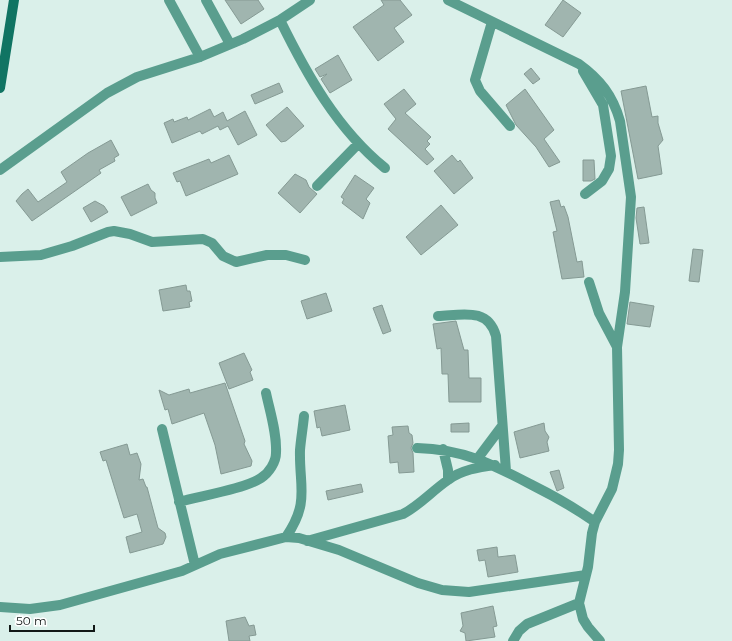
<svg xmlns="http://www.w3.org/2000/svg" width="732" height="641" viewBox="0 0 732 641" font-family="Montserrat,sans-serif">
<rect width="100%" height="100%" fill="#daf0ea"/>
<path fill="#a0b5af" stroke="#859a94" d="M225 0H258L264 9 241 24Z
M381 0H400L412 15 394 28 404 42 378 61 353 27 384 5Z
M563 0 581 13 563 37 545 25Z
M338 55 352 80 330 93 321 79 327 74 320 77 315 69Z
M531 68 540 79 533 84 524 74Z
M279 83 283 92 255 104 251 95Z
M646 86 652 117 658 116V123L663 140 658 146 662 174 638 179 621 91Z
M404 89 416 104 405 113 431 137 427 141 430 144 425 149 434 159 427 165 388 129 396 119 384 104Z
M525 89 554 130 544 139 560 162 549 167 536 147 516 125 506 105Z
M287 107 304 126 286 141 281 142 266 125Z
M210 109 214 117 223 112 227 121 245 111 257 135 238 145 228 126 220 130 218 126 202 134 200 131 172 143 164 123 173 119 174 122 187 117 188 120Z
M111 140 119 155 114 158 115 161 99 170 101 173 32 221 16 201 22 194 28 189 38 202 67 182 61 172 88 153Z
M229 155 238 174 186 196 180 181 177 182 173 173 209 159 211 163Z
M452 155 458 162 460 160 473 178 454 194 434 171Z
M583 160H594L595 179 591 181H583Z
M295 174 306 180 309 187 317 194 300 213 278 193Z
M355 175 374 188 366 199 370 203 363 219 342 203 344 199 341 197Z
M148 184 151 190 155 193V198L157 203 131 216 121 197Z
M559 200 561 207 564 206 568 217 577 262 582 261 584 277 562 279 553 232 557 231 550 202Z
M95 201 104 206 108 212 91 222 83 208Z
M441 205 458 225 421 255 406 237Z
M644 207 649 243 640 244 636 218 637 208Z
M693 249 703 250 699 282 689 281Z
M186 285 187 291H190L192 301 189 302 190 307 163 311 159 290Z
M326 293 332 311 307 319 301 301Z
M630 302 654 306 650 327 627 324Z
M382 305 391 331 383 334 373 308Z
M456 321 464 350H468L469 378H481V402H449L448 374H442L441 348 437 349 433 324Z
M244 353 252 370 250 372 253 380 229 389 219 363Z
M225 383 245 441 244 444 252 461 251 466 221 474 215 445 204 413 172 424 168 409 165 410 159 390 169 395 189 389 190 393Z
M345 405 350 430 322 436 320 427 317 428 314 411Z
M469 423V432H451V424Z
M544 423 545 431 549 437 547 442 549 451 520 458 514 432Z
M408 426 409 433 412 435 413 443 411 448 413 453 414 472 399 473 398 462 390 463 388 436 393 435 392 427Z
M127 444 130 455 137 453 141 464 139 480 143 479 146 487H147L158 528 165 533 166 537 163 544 130 553 126 537 142 532 137 514 124 518 106 460 103 461 100 452Z
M559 470 564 488 557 491 550 472Z
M361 484 363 492 328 500 326 491Z
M497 547 498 557 515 555 518 572 488 577 485 560 479 561 477 550Z
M493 606 497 626 493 627 495 637 466 641 465 633 460 631 463 626 461 613Z
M245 617 249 626 254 625 256 635 249 636 250 641H229L226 621Z"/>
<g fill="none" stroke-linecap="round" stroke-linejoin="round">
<path stroke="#5a9e8e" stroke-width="10" d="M169 0 200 57
M206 0 230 44
M448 0 579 64C600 79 613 96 620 121L631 197 625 292 617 347 619 450 618 464 612 489 595 522 592 533 588 567 579 603 583 619 588 627 600 641
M280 20C307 75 337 129 385 168
M492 22 475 80 480 91 510 126
M583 71 603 105 611 156 609 169 602 181 585 194
M0 170 107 93 137 77 200 57 243 39 280 20 310 0
M317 186 358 144
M0 257 41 255 72 246 108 232 114 231 130 234 152 242 203 239 212 243 223 256 236 262 267 255H286L305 260
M589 282 599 313 617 347
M438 316C462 315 488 307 496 336L506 471
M162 429 195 565
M417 448C463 449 492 464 532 485 554 496 575 508 595 522
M443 449 448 470V480
M478 458 502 426
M179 502C200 496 244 489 261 478 269 473 276 462 276 453 277 433 270 412 266 393
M286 537C310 502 299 487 300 450 301 438 303 427 304 416
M307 541 403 514C420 505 432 491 448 480 461 470 479 467 495 465
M0 607 30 609 60 605 182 571 220 554 286 537 299 538 339 550 418 583 442 590 469 592 586 575
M513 641 519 631 527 624 579 603"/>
<path stroke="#107463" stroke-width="10" d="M0 88 14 0"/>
</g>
<path d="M10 625v6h84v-6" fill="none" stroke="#121917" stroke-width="2"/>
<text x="16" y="625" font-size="12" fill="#121917" stroke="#ffffff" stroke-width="3" paint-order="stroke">50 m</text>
</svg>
